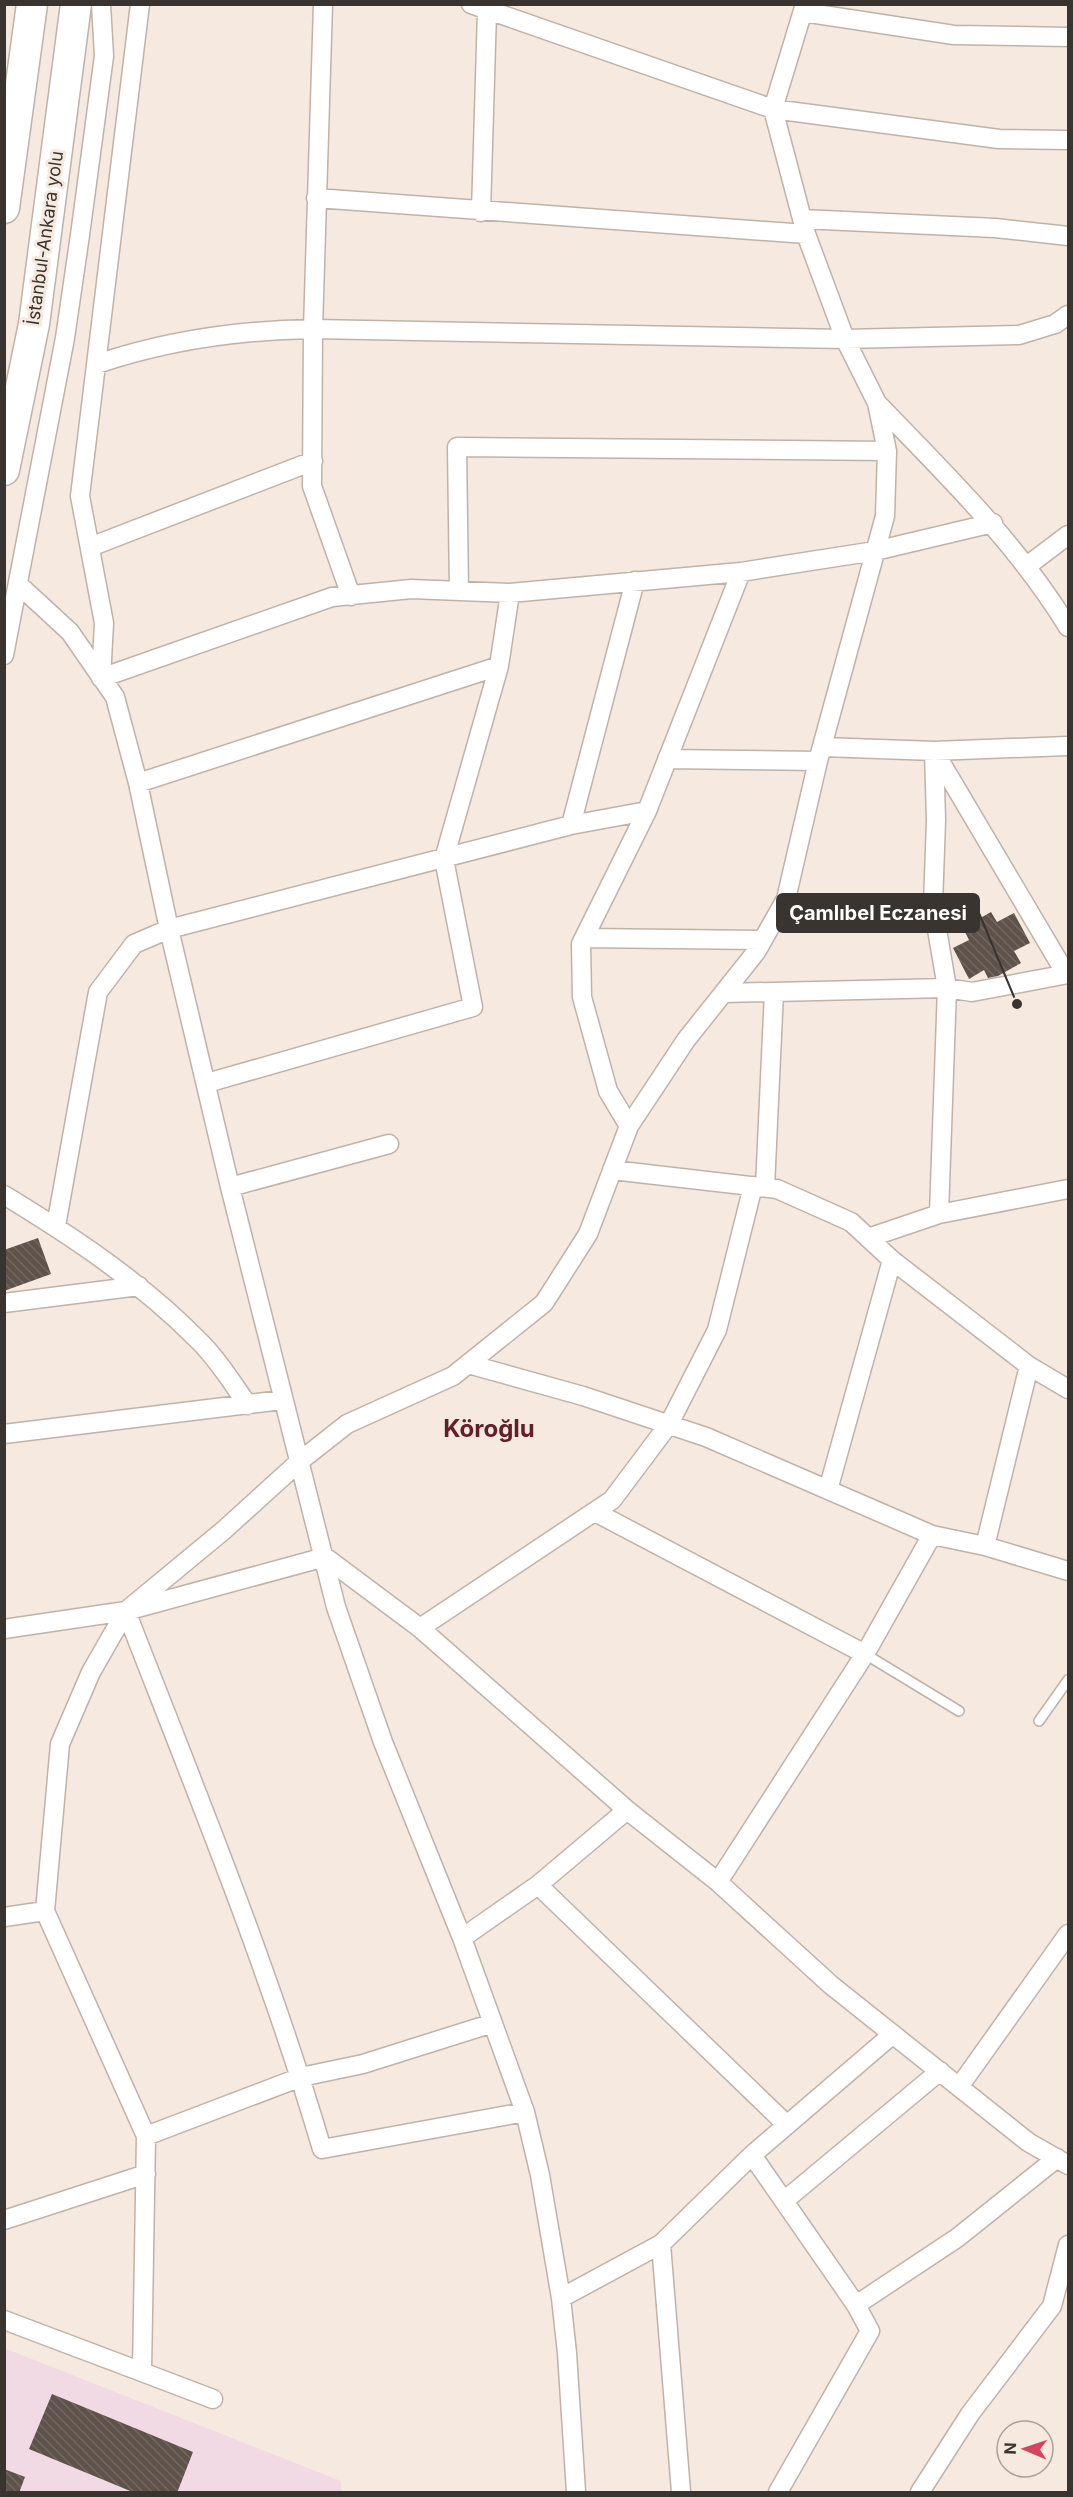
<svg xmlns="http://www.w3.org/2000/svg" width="1073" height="2497" viewBox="0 0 1073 2497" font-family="Inter,sans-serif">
<defs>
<pattern id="building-back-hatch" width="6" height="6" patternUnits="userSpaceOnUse" patternTransform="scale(1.5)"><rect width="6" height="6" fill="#5e524a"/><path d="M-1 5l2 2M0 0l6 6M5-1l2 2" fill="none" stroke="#726862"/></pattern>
</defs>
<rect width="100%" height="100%" fill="#f6e9df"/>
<path fill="#f2dae4" d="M4 2348 341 2481V2492H5Z"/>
<path fill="url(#building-back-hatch)" d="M991 912 997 922 1014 913 1030 943 1014 951 1021 963 998 976 988 978 984 970 969 979 953 948 969 940 963 928Z
M38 1238 51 1274 4 1291V1250Z
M52 2394 193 2452 177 2493H135L29 2449Z
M4 2469 25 2477 19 2493H4Z"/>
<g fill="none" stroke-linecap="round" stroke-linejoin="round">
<defs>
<path id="service" d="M865 1654 959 1711
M1039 1721 1068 1680"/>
<path id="minor" d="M140 4 80 496 104 623 101 678 332 597 411 589 510 593 741 572 875 551 993 523
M323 4 313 329 845 339 1019 335 1055 324 1068 315
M471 4 773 109 999 139 1068 140
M803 12 954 35 1068 37
M316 198 806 234
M481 212 487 11
M802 219 995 228 1068 236
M97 364C165 341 241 330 313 329L312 486 351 596
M877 403C946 475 1016 542 1068 627
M90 547 313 461
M1027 566 1068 535
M19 585 70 632 115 697 138 783 169 929 230 1187 336 1607 383 1742 462 1938 525 2112 540 2175 561 2298 567 2353 576 2492
M459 591 457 447 887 451
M4 655 65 338 80 235 104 56 101 4
M823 747 934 751 1066 974
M667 759 818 761
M138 783 499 666
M571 825 635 581
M584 938 762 940
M724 993 947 988 933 906 936 820 934 751 1068 746
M207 1083 473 1007 444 859 499 666 510 593
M629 1126 608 1091 582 997 581 944 647 811 741 572
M612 1170 777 1189 851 1222 892 1260 1029 1366 1068 1389
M230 1187 389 1144
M765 1187 774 992
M4 1195C73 1237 141 1282 198 1340 217 1358 232 1383 248 1405
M939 1214 947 988 972 992 1068 974
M56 1226 98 992 134 944 169 929 571 825 647 811
M868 1238 939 1214 1068 1189
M4 1303 139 1286
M468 1364 583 1396 706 1437 932 1535 985 1546 1068 1571
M4 1434 282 1400
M828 1490 892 1260
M595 1512 865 1654
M985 1546 1029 1366
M126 1611C195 1789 268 1966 322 2149L525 2112
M420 1628 612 1500 669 1424 717 1330 753 1186
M4 1629 126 1611 325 1557 420 1628 627 1810 718 1882 831 1985 1028 2142 1068 2165
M718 1882 865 1654 932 1535
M538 1885 787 2125
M4 1917 45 1911
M462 1938 538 1885 627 1810
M959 2087 1068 1934
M146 2136 301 2077 363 2064 493 2023
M752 2155 856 2305 957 2238 1057 2158
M784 2201 940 2071
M4 2220 146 2174
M661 2244 681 2492
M561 2298 661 2244 752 2155 893 2034
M4 2320 142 2372 146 2136 45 1911 60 1744 91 1672 126 1611 224 1530 300 1461 347 1424 453 1376 544 1303 588 1234 629 1126 686 1040 756 952 786 899 818 761 885 516 887 451 877 403 845 339 806 234 773 109 805 4
M142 2372 213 2399
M778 2492 870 2331 856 2305
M920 2492 970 2414 1052 2306 1068 2245"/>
<path id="trunk" d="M4 208 32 4
M4 470 34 324 76 4"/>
</defs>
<use href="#service" stroke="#bfb3a9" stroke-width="12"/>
<use href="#minor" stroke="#bfb3a9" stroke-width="21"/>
<use href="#trunk" stroke="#bfb3a9" stroke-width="33"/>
<use href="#service" stroke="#fff" stroke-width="9"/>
<use href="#minor" stroke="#fff" stroke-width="18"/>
<use href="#trunk" stroke="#fff" stroke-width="30"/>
</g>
<g text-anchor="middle" stroke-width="6" stroke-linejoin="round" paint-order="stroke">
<g font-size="18" fill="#393430" stroke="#f6e9df">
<text transform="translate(45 238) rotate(-82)" y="6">İstanbul-Ankara yolu</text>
</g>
<g font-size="24" font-weight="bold" fill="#631e2b" stroke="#f6e9df">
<text x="489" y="1437">Köroğlu</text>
</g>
</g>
<path fill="none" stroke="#393430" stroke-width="2" d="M1017 1004L979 913"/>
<circle fill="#393430" stroke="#f6e9df" stroke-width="2" cx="1017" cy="1004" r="6"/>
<rect fill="#393430" stroke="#393430" stroke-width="2" x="777" y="894" width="202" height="38" rx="6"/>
<g font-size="20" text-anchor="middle" font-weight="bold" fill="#fff">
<text x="878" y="920">Çamlıbel Eczanesi</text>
</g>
<rect width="1073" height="2497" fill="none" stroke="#393430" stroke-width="12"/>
<g transform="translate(1025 2449) rotate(272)"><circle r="28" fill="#f6e9df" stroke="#aaa199" stroke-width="1.5"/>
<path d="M0-4.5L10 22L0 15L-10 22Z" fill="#d44460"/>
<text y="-9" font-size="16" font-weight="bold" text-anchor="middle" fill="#393430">N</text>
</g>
</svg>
